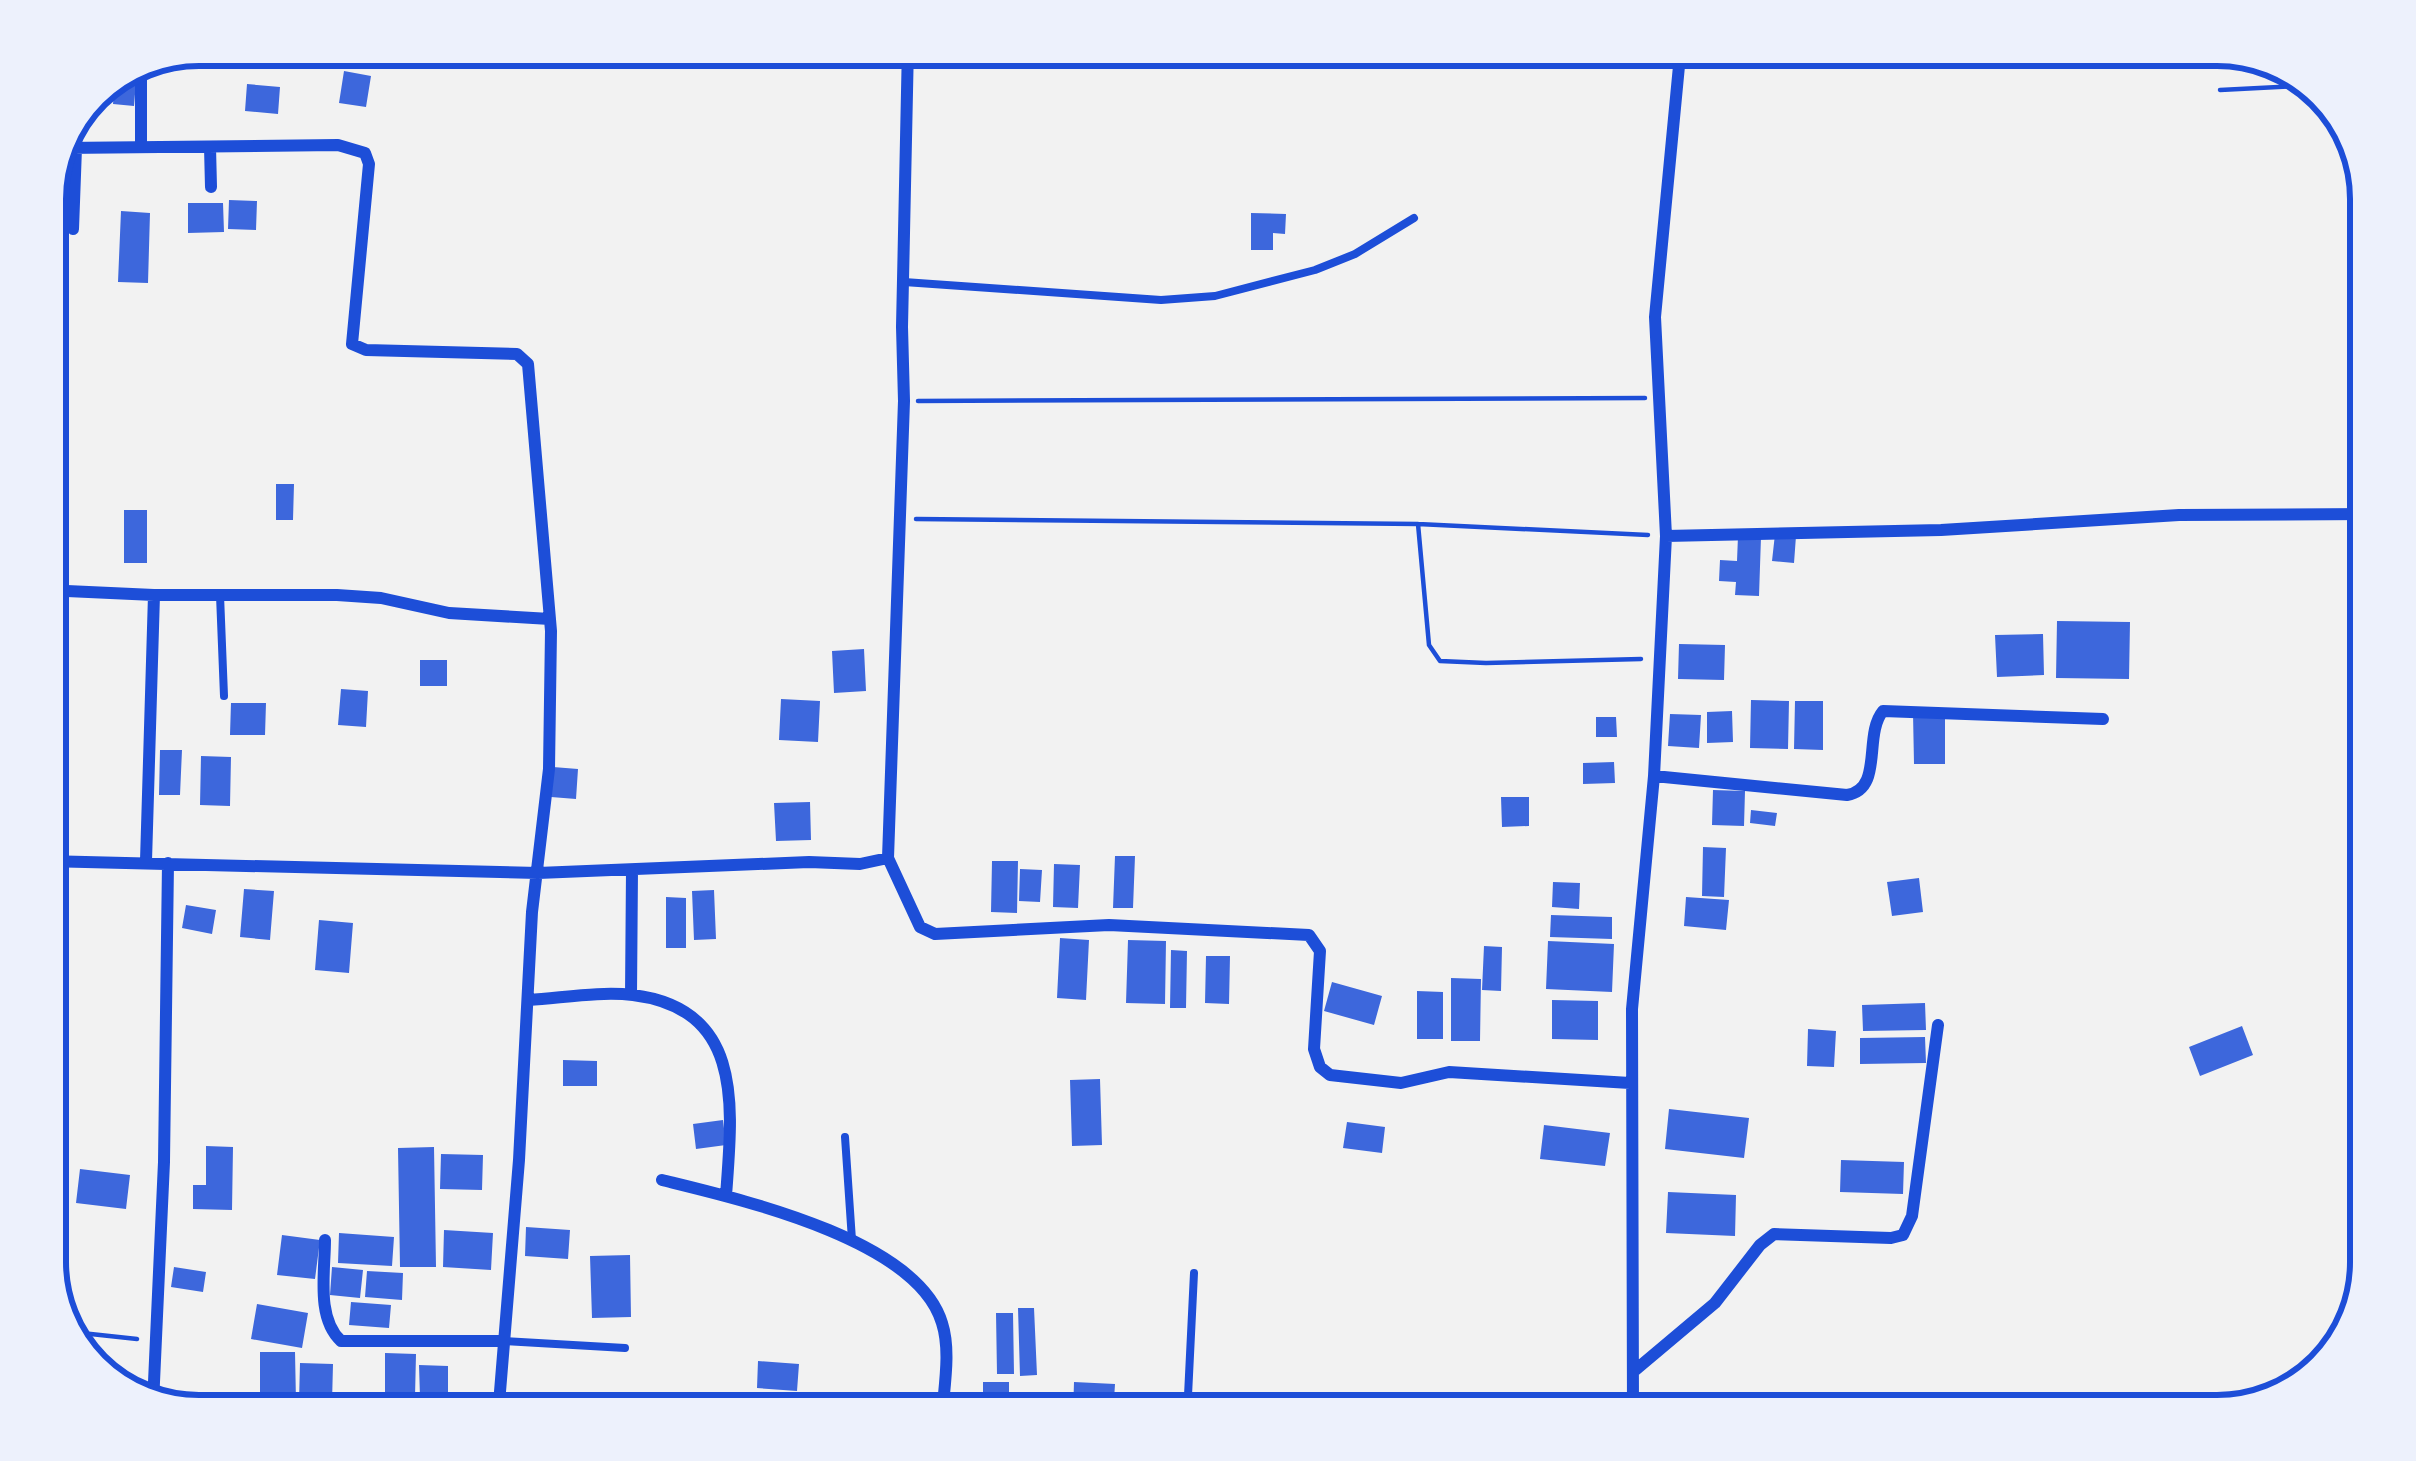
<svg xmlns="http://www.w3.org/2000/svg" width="2416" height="1461" viewBox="0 0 2416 1461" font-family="Ubuntu,sans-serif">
<rect width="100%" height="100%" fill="#f2f2f2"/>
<path fill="#3d67dc" d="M137 70 134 106 113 104 115 80Z
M344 71 371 76 366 107 339 103Z
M247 84 280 87 278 114 245 111Z
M229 200 257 201 256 230 228 229Z
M188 203H223L224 232 188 233Z
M121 211 150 213 148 283 118 282Z
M1251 213 1286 214 1285 234 1273 233V250H1251Z
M276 484H294L293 520H276Z
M124 510H147V563H124Z
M1775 534 1796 536 1794 563 1772 561Z
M1738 536 1761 537 1759 596 1735 595 1736 582 1719 581 1720 560 1737 561Z
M2057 621 2130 622 2129 679 2056 678Z
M2043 634 2044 675 1997 677 1995 635Z
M1679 644 1725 645 1724 680 1678 679Z
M864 649 866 691 834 693 832 651Z
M420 660H447V686H420Z
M341 689 368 691 366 727 338 725Z
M781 699 820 701 818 742 779 740Z
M1751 700 1789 701 1788 749 1750 748Z
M1795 701H1823V750L1794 749Z
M231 703H266L265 735H230Z
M1732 711 1733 742 1707 743V712Z
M1913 713H1945V764H1914Z
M1670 714 1701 715 1699 748 1668 746Z
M1596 717H1616L1617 737H1596Z
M160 750H182L180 795H159Z
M201 756 231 757 230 806 200 805Z
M1614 762 1615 783 1583 784V763Z
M553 767 578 769 576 799 551 797Z
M1713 790 1745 791 1744 826 1712 825Z
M1501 797H1529V826L1502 827Z
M810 802 811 840 776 841 774 803Z
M1751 810 1777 813 1775 826 1750 823Z
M1703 847 1726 848 1724 897 1702 896Z
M1115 856H1135L1133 908H1113Z
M992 861H1018L1017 913 991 912Z
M1054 864 1080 865 1078 908 1053 907Z
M1020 869 1042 870 1040 902 1019 901Z
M1919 878 1923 912 1892 916 1887 882Z
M1553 882 1580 883 1579 909 1552 907Z
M244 889 274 891 270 940 240 937Z
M714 890 716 939 694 940 692 891Z
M666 897 686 898V948H666Z
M1686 897 1729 900 1726 930 1684 926Z
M186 905 216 910 212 934 182 928Z
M1551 915 1612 917V939L1550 937Z
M319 920 353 923 349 973 315 970Z
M1060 938 1089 940 1086 1000 1057 998Z
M1128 940 1166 941 1165 1004 1126 1003Z
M1548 941 1614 944 1612 992 1546 989Z
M1484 946 1502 947 1501 991 1482 990Z
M1171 950 1187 951 1186 1008H1170Z
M1206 956H1230L1229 1004 1205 1003Z
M1451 978 1481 979 1480 1041H1451Z
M1332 982 1382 996 1374 1025 1324 1011Z
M1417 991 1443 992V1039H1417Z
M1552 1000 1598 1001V1040L1552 1039Z
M1925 1003 1926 1030 1863 1031 1862 1005Z
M2242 1026 2253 1055 2200 1076 2189 1047Z
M1808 1029 1836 1031 1834 1067 1807 1066Z
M1925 1037 1926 1063 1860 1064V1038Z
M45 1042 59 1043 56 1072 45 1071Z
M563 1060 597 1061V1086H563Z
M1100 1079 1102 1145 1072 1146 1070 1080Z
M1669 1109 1749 1118 1744 1158 1665 1149Z
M723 1120 726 1145 696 1149 693 1124Z
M1347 1122 1385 1127 1382 1153 1343 1148Z
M1544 1125 1610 1133 1605 1166 1540 1159Z
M206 1146 233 1147 232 1210 193 1209V1185H206Z
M434 1147 436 1267H400L398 1148Z
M441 1154 483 1155 482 1190 440 1189Z
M1841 1160 1904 1162 1903 1194 1840 1192Z
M80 1169 130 1175 126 1209 76 1203Z
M1668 1192 1736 1195 1735 1236 1666 1233Z
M526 1227 570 1230 568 1259 525 1256Z
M45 1230 64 1233 60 1263 45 1261Z
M444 1230 493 1233 491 1270 443 1267Z
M339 1233 394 1237 392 1266 338 1263Z
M282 1235 320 1240 315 1279 277 1275Z
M630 1255 631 1317 592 1318 590 1256Z
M174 1267 206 1272 203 1292 171 1287Z
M332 1267 363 1270 360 1298 330 1295Z
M367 1271 403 1273 402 1300 365 1297Z
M351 1302 391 1305 389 1328 349 1325Z
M257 1304 308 1313 302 1348 251 1339Z
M1018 1308H1034L1037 1375 1020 1376Z
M996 1313H1013L1014 1374H997Z
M260 1352H295L296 1402H260Z
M385 1353 416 1354 415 1397H385Z
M758 1361 799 1364 797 1391 757 1388Z
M300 1363 333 1364 332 1403 299 1402Z
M419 1365 448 1366V1397H420Z
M983 1382H1009V1416H983Z
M1074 1382 1115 1384 1113 1416 1073 1415Z"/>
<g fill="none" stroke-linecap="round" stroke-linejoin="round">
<path stroke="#1d4ed8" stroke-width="4.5" d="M2220 90 2314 85
M918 401 1645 398
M916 519 1418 524 1648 535
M1418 524 1429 645 1440 661 1486 663 1641 659
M63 1331 137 1339"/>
<path stroke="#1d4ed8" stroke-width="8" d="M904 282 1161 300 1215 296 1315 270 1355 254 1414 218
M220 595 224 696
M845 1137 852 1240
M505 1341 625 1348
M1187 1416 1194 1273"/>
<path stroke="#1d4ed8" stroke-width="12" d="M141 69V146
M210 147 211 187
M64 148 338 145 365 153 369 164 352 344 366 350 517 354 528 364 551 631 549 769 532 912 519 1160 498 1416
M73 229 76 148
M1666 536 1941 530 2179 515 2371 514
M45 590 154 595H337L381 598 449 613 550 619
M1654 776 1847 795C1884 789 1863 735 1883 711L2103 719
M888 858 904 401 902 327 908 45
M45 861 538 873 809 862 860 864 888 858 920 927 935 934 1109 925 1309 935 1320 951 1314 1049 1320 1067 1330 1075 1401 1083 1449 1072 1630 1083
M146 861 154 595
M631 995 632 870
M529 1000C562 998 600 991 633 995 746 1009 732 1110 726 1196
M662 1180C739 1199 917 1239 942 1323 951 1351 944 1387 942 1416
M325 1240C325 1272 316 1318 341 1341H503
M1633 1372 1715 1303 1760 1245 1774 1234 1891 1238 1903 1235 1912 1216 1938 1025
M153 1404 164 1162 168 863
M193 1414 498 1413
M1633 1416 1632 1009 1654 776 1666 536 1655 317 1681 45"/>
</g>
<path d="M0 0H2416V1461H0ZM199 66H2217A133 133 0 0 1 2350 199V1262A133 133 0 0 1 2217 1395H199A133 133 0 0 1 66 1262V199A133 133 0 0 1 199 66Z" fill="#edf1fc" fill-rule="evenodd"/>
<path fill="none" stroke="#1d4ed8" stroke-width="6" d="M199 66H2217A133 133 0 0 1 2350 199V1262A133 133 0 0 1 2217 1395H199A133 133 0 0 1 66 1262V199A133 133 0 0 1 199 66Z"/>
</svg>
